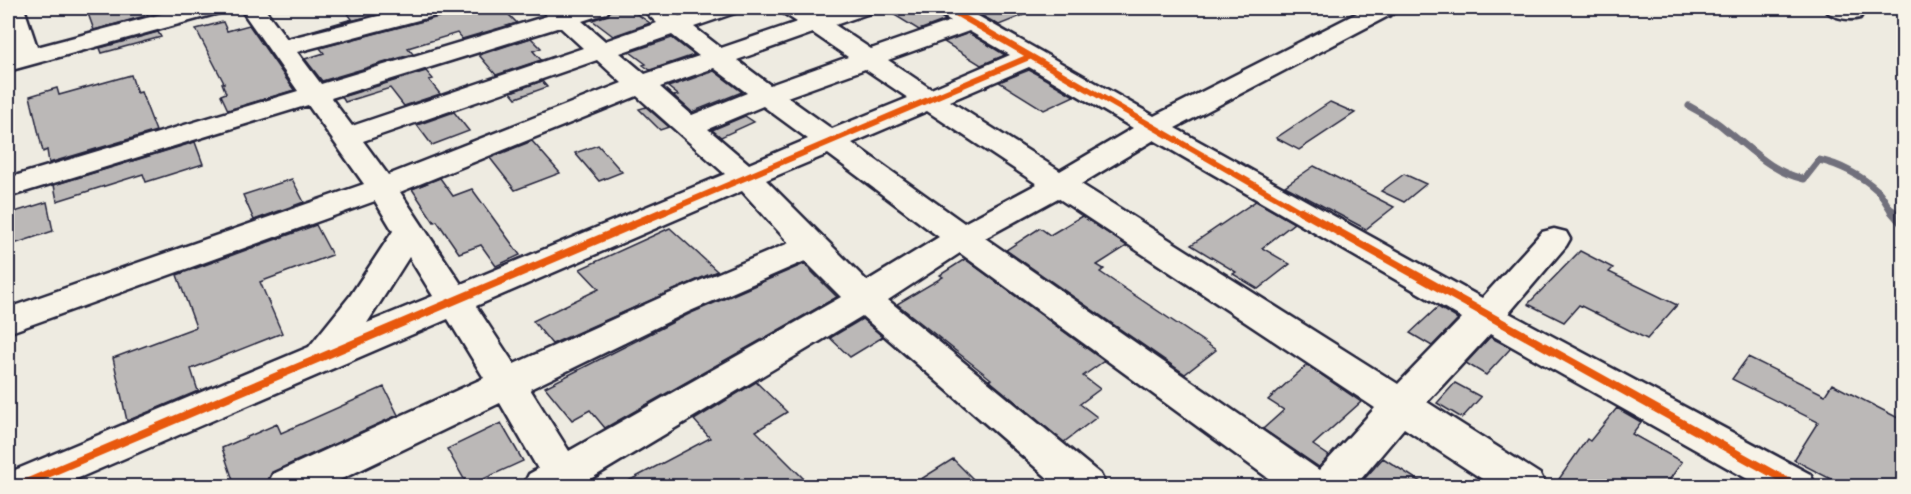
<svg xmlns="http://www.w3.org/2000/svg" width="1911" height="494" viewBox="0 0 1911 494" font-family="'Comic Neue',sans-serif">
<rect width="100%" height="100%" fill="#eeebe1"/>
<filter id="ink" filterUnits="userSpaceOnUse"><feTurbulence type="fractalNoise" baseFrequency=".0167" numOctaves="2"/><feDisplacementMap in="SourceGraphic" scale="12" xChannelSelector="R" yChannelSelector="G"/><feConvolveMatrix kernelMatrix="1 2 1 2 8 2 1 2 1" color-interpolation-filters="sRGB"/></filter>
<g filter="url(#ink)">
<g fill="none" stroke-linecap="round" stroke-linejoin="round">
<path stroke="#716f7b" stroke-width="7" d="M1689 106C1701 113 1714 119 1725 129 1751 149 1771 172 1804 179L1819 160C1839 164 1862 176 1877 190 1882 194 1887 206 1893 213"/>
<path stroke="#716f7b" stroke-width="9" d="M1892 211 1904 225"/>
</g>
<path fill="#bbb8b7" stroke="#22223b" stroke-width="1.5" d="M86 8H144L148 15 94 30Z
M344 8H403L310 31 352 19Z
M450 8H502L517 23 462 39 457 33 408 48 413 54 322 81 305 59 324 53 320 48 446 15Z
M612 8H628L650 23 613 36 592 20 608 15Z
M883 8H933L936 14 946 20 919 30Z
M968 8H1041L999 25Z
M223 22 227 31 249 25 294 90 228 110 221 95 226 93 222 83H224L196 29Z
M158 32 161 37 102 53 100 48Z
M969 33 1005 55 981 65 944 42Z
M531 38 541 48 533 51 541 60 496 75 479 55Z
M672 38 694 55 650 70 643 65 646 64 630 52Z
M1029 70 1042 77 1074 96 1044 110 999 82Z
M426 71 433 79 429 80 440 94 404 106 390 88 345 102 342 97Z
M714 71 742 92 692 112 674 96 678 95 668 87Z
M131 75 137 93 141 92 156 131 49 163 47 150 43 152 30 96 57 88 59 95Z
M542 81 547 87 516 98 511 92Z
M1330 102 1355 113 1299 150 1276 138Z
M646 107 669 127 660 130 639 109Z
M454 112 469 131 432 145 417 125Z
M745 116 754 122 721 137 712 130Z
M532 141 560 173 515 190 490 158Z
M195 142 203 164 146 182 143 174 57 201 54 185Z
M598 145 622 172 599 181 575 153Z
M1314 166 1394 207 1366 229 1285 186Z
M1404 174 1426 184 1404 202 1381 191Z
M440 178 453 196 472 189 520 255 496 266 481 245 459 253 437 221 434 222 412 189Z
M292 179 304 202 254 220 243 195Z
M1256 201 1294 223 1262 248 1290 264 1258 289 1233 274 1236 272 1191 245Z
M47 202 53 231 8 246V214Z
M1082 216 1127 246 1097 265 1104 269 1100 272 1216 350 1185 374 1006 250 1040 228 1050 235Z
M316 225 332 255 260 282 282 333 191 369 198 391 127 421 113 358 196 327 177 275Z
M670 228 717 271 552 344 533 321 599 289 580 269Z
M1580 251 1613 268 1609 272 1677 305 1647 339 1579 305 1564 322 1528 304Z
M965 259 1104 361 1083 376 1100 389 1080 404 1097 417 1064 442 989 380 991 379 897 304 943 277 940 275Z
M804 264 837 297 605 428 590 410 572 420 545 387 689 314Z
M1438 307 1458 319 1432 346 1410 333Z
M862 319 883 337 850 357 830 338Z
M1490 337 1511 348 1486 375 1466 363Z
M1748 357 1825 395 1832 384 1904 421V486H1844L1794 460 1818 422 1732 379Z
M1307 365 1361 402 1313 445 1329 456 1319 467 1263 429 1284 410 1268 400Z
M756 382 787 412 756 431 811 486H619L710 438 694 420Z
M1455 383 1481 397 1462 418 1437 403Z
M384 387 398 415 272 472 265 486H235L222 448 277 424 281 433Z
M1617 408 1641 422 1632 434 1682 462 1665 486H1572L1559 479 1587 439 1590 441Z
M501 423 523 461 468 486 447 449Z
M1383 458 1427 486H1358Z
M953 459 980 486H910Z"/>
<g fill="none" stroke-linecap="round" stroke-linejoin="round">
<defs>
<path id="minor" d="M8 8H24L37 47 184 8H222L219 13 8 71V55L13 54 8 34Z
M240 8H264L287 39 410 8H448L445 13 297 52 321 84 547 16 541 8H610L607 13 582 21 605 41 657 23 641 8H668L679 16 704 8H738L735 13 694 27 721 48 797 22 783 13 780 8H808L818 15 839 8H873L870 13 835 25 871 49 951 21 938 13 935 8H964L1154 116 1367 8H1397L1394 13 1175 128 1482 298 1542 232 1554 229 1566 232 1570 239 1566 246 1509 313 1810 474 1816 486H1760L1490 334 1427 402 1540 474 1546 486H1493L1404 428 1355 486H1279L960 253 888 300 1100 474 1106 486H1057L862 316 587 481 590 486H523L529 474 538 469 500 403 327 486H267L273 474 484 378 448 319 60 486H8V473L309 347 350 296 393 231 375 201 8 333V308L364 184 308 105 8 197V178L298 91ZM560 27 583 48 352 126 331 98ZM969 31 1010 55 931 89 888 60ZM813 33 848 57 770 85 737 60ZM672 35 699 56 645 74 620 53ZM597 60 622 83 388 175 363 141ZM1029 67 1043 75 1133 128 1060 171 950 101ZM714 68 747 93 692 115 660 87ZM865 69 908 98 832 129 787 97ZM637 96 725 174 461 284 400 192ZM763 106 808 139 749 164 708 129ZM927 111 1037 184 964 223 852 143ZM1154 140 1462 318 1398 384 1081 184ZM828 154 939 237 867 281 766 180ZM742 191 789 243 664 296 514 364 476 306ZM1058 198 1375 408 1319 470 985 238ZM409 257 433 296 367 323ZM805 261 841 297 569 451 530 389 688 312Z
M1824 8H1859L1863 13 1860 18C1848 21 1831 18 1824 8Z"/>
</defs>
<use href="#minor" stroke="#22223b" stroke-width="5"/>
<use href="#minor" fill="#f7f3e8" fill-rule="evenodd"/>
<defs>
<path id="cycleway-far1" d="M947 8 1303 213
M662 213 1029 57"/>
<path id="cycleway" d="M1301 211 1795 486
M19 486 665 211"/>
</defs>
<use href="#cycleway-far1" stroke="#f7f3e8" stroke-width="9"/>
<use href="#cycleway" stroke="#f7f3e8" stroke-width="12"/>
<use href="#cycleway-far1" stroke="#e8590c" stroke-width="6"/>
<use href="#cycleway" stroke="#e8590c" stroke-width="8"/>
</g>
</g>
<rect width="1911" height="494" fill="none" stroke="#f7f3e8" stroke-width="30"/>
<rect x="15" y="15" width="1881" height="464" fill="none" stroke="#22223b" stroke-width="2" filter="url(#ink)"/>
</svg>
